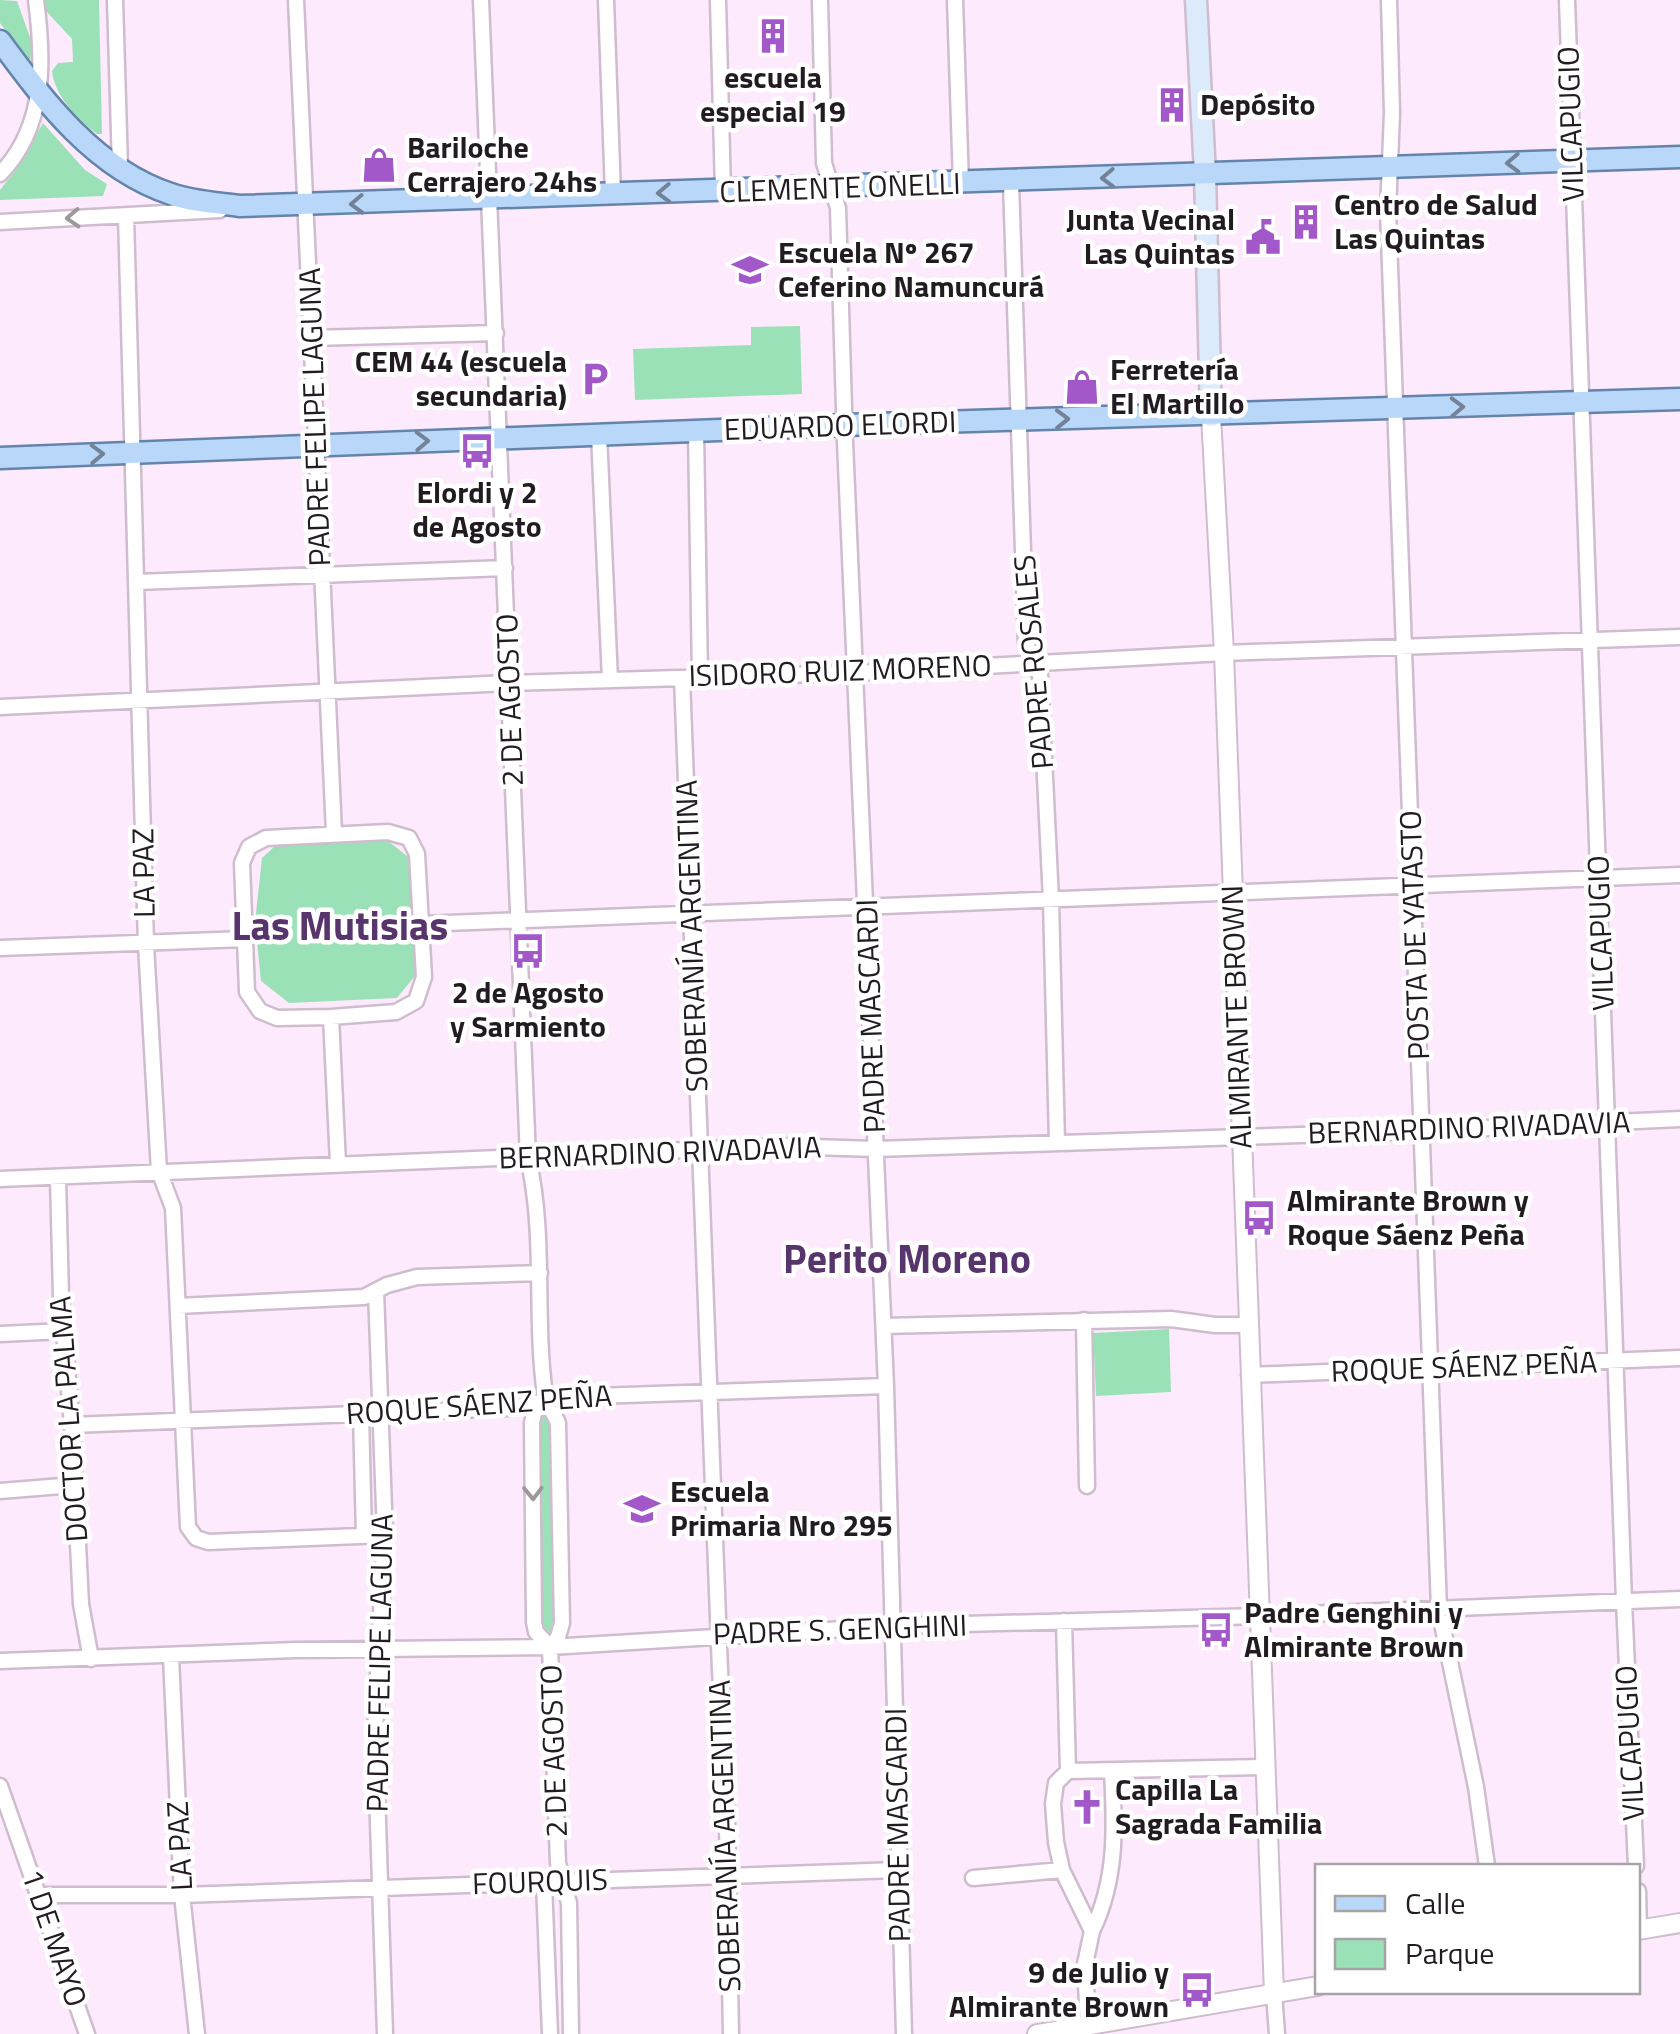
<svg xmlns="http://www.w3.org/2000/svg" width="1680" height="2034" viewBox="0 0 1680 2034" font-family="'Titillium Web',sans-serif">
<rect width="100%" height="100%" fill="#feeafd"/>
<path fill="#9be1b7" d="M0 0 17 1 32 43 30 64 0 23Z
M44 0H99L102 134H97C78 120 54 95 52 71L58 63 73 62 72 39 46 11Z
M43 123 85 170 107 184 103 196 0 200V190L15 171Z
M800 326 802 394 635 400 633 349 751 345V327Z
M383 837 412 860 419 971 397 998 289 1003 261 981 255 922 262 858 275 846Z
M1169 1329 1171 1392 1096 1396 1093 1333Z
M545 1411 550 1415 557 1623 554 1632 546 1633 542 1628 538 1413Z"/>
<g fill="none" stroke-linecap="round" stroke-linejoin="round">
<defs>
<path id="minor" d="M115 0 120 167
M296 0 334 833
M481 0 528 1158C546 1235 534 1316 545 1395 546 1404 554 1413 558 1423L562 1623 558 1637 550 1647 558 1863 569 1903 571 2034
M606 0 613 194
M718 0 723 191
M820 0 824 163 838 208 845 442 886 1386 904 2034
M955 0 961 184
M1389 0 1392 113 1388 211 1439 1609 1476 1787 1487 1866
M1567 0 1624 1601 1636 1866
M0 174C46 127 44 61 36 0
M1011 182 1026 644 1040 675 1051 900 1057 1143
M126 216 146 945 159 1171 173 1208 188 1527 196 1538 208 1542 385 1535
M0 222 220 210
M312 338 496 333
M696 431 700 678
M599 434 610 680
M137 582 505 568
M682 678 720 1670 726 1772 731 2034
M0 707 508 683 855 673 1224 653 1680 637
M388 832 409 838 417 854 424 977 416 1001 396 1012 331 1017 277 1018 260 1011 247 992 242 863 249 847 266 838Z
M422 924 1680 875
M0 948 245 939
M331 1017 338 1164
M58 1178 61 1297 72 1425 81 1604 91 1659
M0 1179 779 1146 876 1149 1423 1131 1680 1119
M376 1291 385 1535 375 1731 385 2034
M178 1306 364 1297 387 1285 417 1277 540 1273
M1084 1320 1087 1486
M884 1326 1171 1319 1215 1325H1247
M0 1334 64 1331
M1249 1375 1680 1358
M544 1400 534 1413 532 1423 534 1622 536 1632 550 1647
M361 1414 364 1536
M72 1425 508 1408 567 1397 886 1386
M0 1491 74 1485
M1064 1621 1068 1771 1056 1783 1053 1804 1056 1842 1062 1870 1092 1931 1085 1964 1088 2025
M171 1657 182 1895 197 2034
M0 1661 296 1650 550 1647 893 1626 1259 1616 1680 1599
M1068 1771 1263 1767
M0 1786 87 2034
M973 1878 1062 1870
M544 1883 550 2034
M1638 1891 1639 1930
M40 1895H182L898 1870
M1092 1931C1117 1880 1115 1827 1112 1771
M1274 1993 1277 2034"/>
<path id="tertiary" d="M1211 416 1224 653 1274 1993
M1638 1930 1680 1923
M1037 2034 1318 1986"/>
<path id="secondary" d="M1196 0 1205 174 1211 416"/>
<path id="primary" d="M0 41C45 102 95 169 171 194 193 202 217 203 240 206L1680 157
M0 458 845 425 1680 399"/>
</defs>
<use href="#minor" stroke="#cfbdce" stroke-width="19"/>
<use href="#tertiary" stroke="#cfbdce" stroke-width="22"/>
<use href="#secondary" stroke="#cfbdce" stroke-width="25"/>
<use href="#primary" stroke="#6484ab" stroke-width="25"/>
<use href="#minor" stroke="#fff" stroke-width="14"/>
<use href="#tertiary" stroke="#fff" stroke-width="18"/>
<use href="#secondary" stroke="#dbebfc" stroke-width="20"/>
<use href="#primary" stroke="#b8d7f9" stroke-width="20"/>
</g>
<defs><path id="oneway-chevron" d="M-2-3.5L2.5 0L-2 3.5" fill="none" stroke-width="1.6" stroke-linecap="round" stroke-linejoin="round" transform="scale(2.5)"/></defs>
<g stroke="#748298">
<use href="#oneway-chevron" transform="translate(1513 163) rotate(178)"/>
<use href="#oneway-chevron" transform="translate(1108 178) rotate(178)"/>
<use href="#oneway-chevron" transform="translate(664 193) rotate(178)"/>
<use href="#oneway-chevron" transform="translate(357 204) rotate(178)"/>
<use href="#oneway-chevron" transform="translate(1457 407) rotate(-2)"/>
<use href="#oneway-chevron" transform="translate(1062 419) rotate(-1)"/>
<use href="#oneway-chevron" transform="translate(422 441) rotate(-2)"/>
<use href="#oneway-chevron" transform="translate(97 454) rotate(-2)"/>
</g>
<g stroke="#9c989b">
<use href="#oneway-chevron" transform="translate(73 218) rotate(177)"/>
<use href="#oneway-chevron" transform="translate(533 1493) rotate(89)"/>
</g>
<defs>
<symbol id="building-bare" viewBox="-9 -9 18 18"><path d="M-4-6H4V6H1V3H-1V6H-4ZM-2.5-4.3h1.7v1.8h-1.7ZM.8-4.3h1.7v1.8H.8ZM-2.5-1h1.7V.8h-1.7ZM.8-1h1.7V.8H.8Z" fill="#a358ca" stroke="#fff" stroke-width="2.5" paint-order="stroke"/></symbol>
<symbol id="shop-bare" viewBox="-9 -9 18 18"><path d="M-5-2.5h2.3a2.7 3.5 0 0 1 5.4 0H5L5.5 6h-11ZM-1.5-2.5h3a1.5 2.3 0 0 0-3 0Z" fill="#a358ca" stroke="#fff" stroke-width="2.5" paint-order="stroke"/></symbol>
<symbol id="civic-bare" viewBox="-9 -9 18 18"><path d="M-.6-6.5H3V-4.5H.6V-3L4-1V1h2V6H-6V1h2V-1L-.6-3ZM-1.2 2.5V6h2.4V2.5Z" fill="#a358ca" stroke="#fff" stroke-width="2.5" paint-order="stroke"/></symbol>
<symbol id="school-bare" viewBox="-9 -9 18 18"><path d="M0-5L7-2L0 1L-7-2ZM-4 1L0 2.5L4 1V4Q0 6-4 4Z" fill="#a358ca" stroke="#fff" stroke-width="2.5" paint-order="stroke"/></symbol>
<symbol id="parking-bare" viewBox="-9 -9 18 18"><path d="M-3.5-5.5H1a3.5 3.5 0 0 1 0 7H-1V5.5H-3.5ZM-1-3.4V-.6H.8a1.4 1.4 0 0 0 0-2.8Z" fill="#a358ca" stroke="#fff" stroke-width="2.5" paint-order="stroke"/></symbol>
<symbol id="bus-bare" viewBox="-9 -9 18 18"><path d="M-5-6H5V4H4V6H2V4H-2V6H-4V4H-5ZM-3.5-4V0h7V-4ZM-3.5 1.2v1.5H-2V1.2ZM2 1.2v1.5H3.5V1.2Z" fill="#a358ca" stroke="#fff" stroke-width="2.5" paint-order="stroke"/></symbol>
<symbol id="church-bare" viewBox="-9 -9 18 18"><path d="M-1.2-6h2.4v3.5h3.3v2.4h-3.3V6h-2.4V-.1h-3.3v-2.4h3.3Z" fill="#a358ca" stroke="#fff" stroke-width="2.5" paint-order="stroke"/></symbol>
</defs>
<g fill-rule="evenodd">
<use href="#building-bare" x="748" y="11" width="50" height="50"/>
<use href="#building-bare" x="1147" y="80" width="50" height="50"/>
<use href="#shop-bare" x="354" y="140" width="50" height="50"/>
<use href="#building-bare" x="1281" y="197" width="50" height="50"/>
<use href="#civic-bare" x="1238" y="212" width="50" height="50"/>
<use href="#school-bare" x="725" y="245" width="50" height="50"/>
<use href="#parking-bare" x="570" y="354" width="50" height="50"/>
<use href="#shop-bare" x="1057" y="362" width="50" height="50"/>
<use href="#bus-bare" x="452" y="426" width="50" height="50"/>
<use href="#bus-bare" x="503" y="926" width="50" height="50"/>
<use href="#bus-bare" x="1234" y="1193" width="50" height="50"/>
<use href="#school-bare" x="617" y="1484" width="50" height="50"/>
<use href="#bus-bare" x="1191" y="1605" width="50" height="50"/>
<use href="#church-bare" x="1062" y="1782" width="50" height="50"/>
<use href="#bus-bare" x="1172" y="1965" width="50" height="50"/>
</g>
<g text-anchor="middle" stroke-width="9" stroke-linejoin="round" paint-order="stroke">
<g font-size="30" font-weight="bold" fill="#221b21" stroke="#fff" text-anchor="start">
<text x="773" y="88" text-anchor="middle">escuela<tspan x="773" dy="34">especial 19</tspan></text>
<text x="1200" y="115">Depósito</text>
<text x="407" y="158">Bariloche<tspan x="407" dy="34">Cerrajero 24hs</tspan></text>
<text x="1334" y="215">Centro de Salud<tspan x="1334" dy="34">Las Quintas</tspan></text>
<text x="1235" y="230" text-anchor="end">Junta Vecinal<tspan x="1235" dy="34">Las Quintas</tspan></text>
<text x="778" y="263">Escuela Nº 267<tspan x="778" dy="34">Ceferino Namuncurá</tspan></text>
<text x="567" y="372" text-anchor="end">CEM 44 (escuela<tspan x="567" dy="34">secundaria)</tspan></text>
<text x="1110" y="380">Ferretería<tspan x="1110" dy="34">El Martillo</tspan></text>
<text x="477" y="503" text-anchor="middle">Elordi y 2<tspan x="477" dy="34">de Agosto</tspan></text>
<text x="528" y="1003" text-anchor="middle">2 de Agosto<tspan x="528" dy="34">y Sarmiento</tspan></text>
<text x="1287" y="1211">Almirante Brown y<tspan x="1287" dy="34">Roque Sáenz Peña</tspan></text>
<text x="670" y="1502">Escuela<tspan x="670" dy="34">Primaria Nro 295</tspan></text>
<text x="1244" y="1623">Padre Genghini y<tspan x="1244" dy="34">Almirante Brown</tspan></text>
<text x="1115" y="1800">Capilla La<tspan x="1115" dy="34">Sagrada Familia</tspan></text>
<text x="1169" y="1983" text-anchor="end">9 de Julio y<tspan x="1169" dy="34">Almirante Brown</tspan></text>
</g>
<g font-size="30" fill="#221b21" stroke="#fff">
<text transform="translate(1571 124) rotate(-92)" y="10">VILCAPUGIO</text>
<text transform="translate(840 188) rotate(-2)" y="10">CLEMENTE ONELLI</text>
<text transform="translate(315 417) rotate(-92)" y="10">PADRE FELIPE LAGUNA</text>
<text transform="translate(840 426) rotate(-2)" y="10">EDUARDO ELORDI</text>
<text transform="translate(1034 662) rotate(-95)" y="10">PADRE ROSALES</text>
<text transform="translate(840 671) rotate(-2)" y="10">ISIDORO RUIZ MORENO</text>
<text transform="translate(510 700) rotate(-92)" y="10">2 DE AGOSTO</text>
<text transform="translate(144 873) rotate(-91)" y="10">LA PAZ</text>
<text transform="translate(1601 933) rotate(-92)" y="10">VILCAPUGIO</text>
<text transform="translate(1415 935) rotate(-92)" y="10">POSTA DE YATASTO</text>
<text transform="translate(692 936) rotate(-92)" y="10">SOBERANÍA ARGENTINA</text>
<text transform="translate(871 1016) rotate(-92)" y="10">PADRE MASCARDI</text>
<text transform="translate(1237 1017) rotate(-92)" y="10">ALMIRANTE BROWN</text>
<text transform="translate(1469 1128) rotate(-2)" y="10">BERNARDINO RIVADAVIA</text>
<text transform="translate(660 1153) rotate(-2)" y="10">BERNARDINO RIVADAVIA</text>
<text transform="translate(1464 1367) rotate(-2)" y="10">ROQUE SÁENZ PEÑA</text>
<text transform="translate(479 1405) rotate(-4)" y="10">ROQUE SÁENZ PEÑA</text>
<text transform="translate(69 1419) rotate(-94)" y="10">DOCTOR LA PALMA</text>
<text transform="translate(840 1630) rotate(-2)" y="10">PADRE S. GENGHINI</text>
<text transform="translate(380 1663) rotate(-89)" y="10">PADRE FELIPE LAGUNA</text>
<text transform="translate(1630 1743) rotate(-93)" y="10">VILCAPUGIO</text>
<text transform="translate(554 1751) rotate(-92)" y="10">2 DE AGOSTO</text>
<text transform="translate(898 1825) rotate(-91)" y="10">PADRE MASCARDI</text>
<text transform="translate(725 1836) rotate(-92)" y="10">SOBERANÍA ARGENTINA</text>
<text transform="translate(180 1846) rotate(-93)" y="10">LA PAZ</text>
<text transform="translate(540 1882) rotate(-2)" y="10">FOURQUIS</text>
<text transform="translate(54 1938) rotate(71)" y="10">1 DE MAYO</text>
</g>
<g font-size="40" font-weight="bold" fill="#58346c" stroke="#fff">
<text x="340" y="940">Las Mutisias</text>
<text x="907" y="1273">Perito Moreno</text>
</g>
</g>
<rect x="1315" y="1864" width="325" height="130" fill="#ffffff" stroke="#a7a4a6" stroke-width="2.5"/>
<rect x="1335" y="1896" width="50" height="15" fill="#b8d7f9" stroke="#a7a4a6" stroke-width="2.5"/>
<text x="1405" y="1914" font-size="30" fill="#221b21">Calle</text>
<rect x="1335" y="1939" width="50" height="30" fill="#9be1b7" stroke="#a7a4a6" stroke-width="2.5"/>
<text x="1405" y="1964" font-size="30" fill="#221b21">Parque</text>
</svg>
